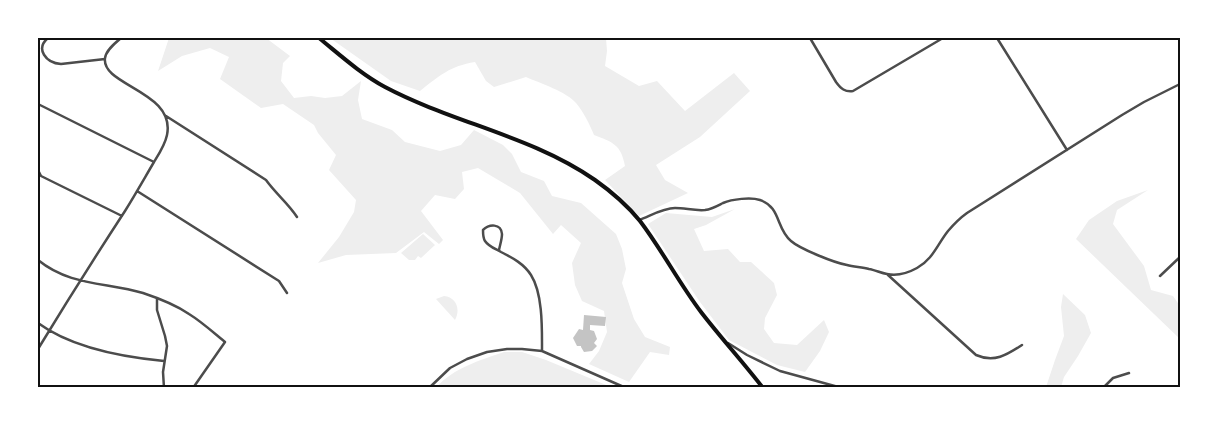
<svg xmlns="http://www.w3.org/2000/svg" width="1218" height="425" viewBox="0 0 1218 425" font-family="Raleway,sans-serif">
<rect width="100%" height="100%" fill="#fff"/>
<path fill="#eee" d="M169 38H266L290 56 283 63 281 81 294 98 311 96 325 98 342 96 361 81 358 100 362 119 392 130 405 142 440 151 461 145 474 130 503 145 512 154 521 172 544 181 552 196 581 203 616 234 622 249 626 269 622 283 634 319 645 337 670 347 669 355 650 352 629 382 589 364 599 351 607 332 604 311 582 301 575 285 572 263 581 243 561 225 553 234 520 193 478 168 462 172 464 189 455 199 435 195 421 211 443 240 439 244 424 232 396 253 346 255 318 263 339 237 354 212 356 200 329 170 336 155 318 133 314 125 283 104 261 108 220 79 229 57 210 48 182 56 158 71Z
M330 38H606L607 51 605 66 639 86 657 81 685 111 734 73 750 91 700 137 656 165 665 180 688 193 639 216 605 180 625 166C621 144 612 142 594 135 590 125 583 111 576 103 567 92 540 83 526 77L494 87 486 81 475 62C450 66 439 76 420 91L391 81Z
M1148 190 1117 210 1113 224 1144 266 1151 290 1173 296 1180 306V339L1076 239 1089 220 1117 201Z
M735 209 706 225 694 229 704 251 728 249 740 262H751L774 283 777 295 765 318 764 329 774 343 797 345 824 320 829 332 820 351 805 372 777 365 729 340 700 302 648 224 666 213 712 217Z
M423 234 435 245 421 258 418 256 415 260H409L401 253Z
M1063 294 1085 315 1091 333 1078 356 1064 377 1061 387H1046L1055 360 1064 336 1061 307Z
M444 296C456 297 461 309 455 320L436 299Z
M504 352H522L546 360 611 387H437C453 368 481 360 504 352Z"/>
<path fill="#c4c4c4" d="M584 315 606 317 605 326 590 325V330L594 331 597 339 594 343 597 346 592 351 584 352 581 347V346H577L573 338 579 329 583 330Z"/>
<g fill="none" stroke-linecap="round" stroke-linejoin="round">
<path stroke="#4c4c4c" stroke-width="2.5" d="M48 38C35 49 46 63 61 64L105 59
M810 38 836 82C841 89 845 92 853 91L943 38
M997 38 1067 150
M38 104 154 162
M166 116 266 180C276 194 288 203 297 217
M38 170 41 176 122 216
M137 191 279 281 287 293
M639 220C650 216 663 208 675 208 685 208 695 211 705 210 712 209 717 206 723 203 732 199 751 197 760 200 781 207 776 229 791 241 800 249 835 263 847 265 854 267 862 267 869 269 875 270 881 273 887 274 897 276 908 273 917 268 933 259 937 245 948 231 954 224 960 218 967 213L1122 115 1144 102 1180 84
M499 250C500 245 502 239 502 234 501 223 489 224 483 230 483 234 483 238 485 241 489 247 496 249 501 252 513 258 524 264 531 275 543 294 542 329 542 351
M38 260C70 286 105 282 143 293 158 298 176 305 189 314 202 322 214 333 225 342L193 388
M888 275 976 355C994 363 1007 355 1022 345
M1160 276 1180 257
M157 298V310L165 336 167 346 163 372 164 388
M38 323C72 348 122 357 164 361
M728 343 747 355 780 371 842 388
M38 349C66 303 95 257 125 211 135 195 144 179 154 162 159 154 165 145 167 135 176 91 101 86 105 58 106 50 115 43 121 38
M429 388 450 368 467 359 487 352 507 349H522L542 351 626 388
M1103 388 1113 378 1129 373"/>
<path stroke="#111" stroke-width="4" d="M319 38C340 55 361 74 385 87 453 123 532 136 595 180 612 192 627 205 640 221 662 250 679 283 701 312 721 338 743 362 763 388"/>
</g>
<rect width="1218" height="425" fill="none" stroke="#ffffff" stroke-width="78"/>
<rect x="39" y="39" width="1140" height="347" fill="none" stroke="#111" stroke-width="2"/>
</svg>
